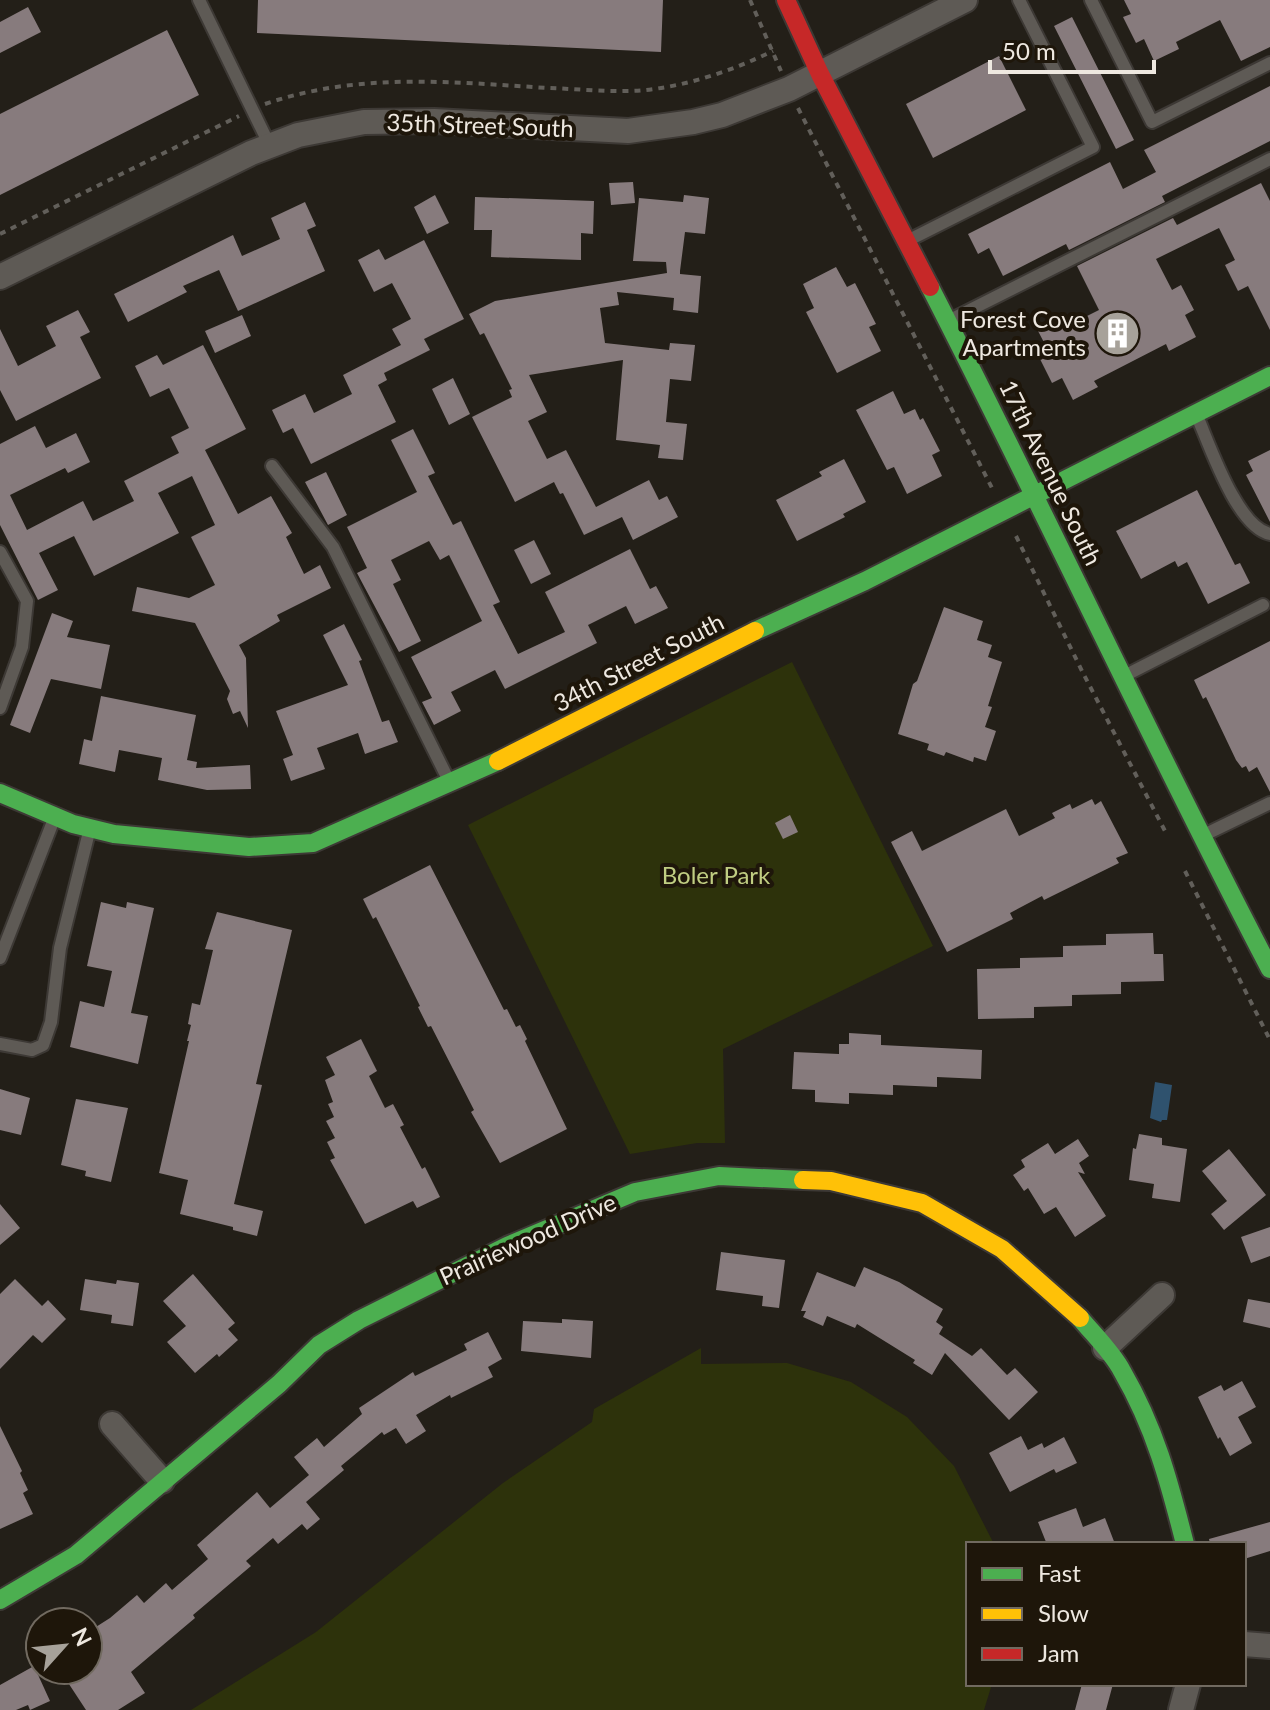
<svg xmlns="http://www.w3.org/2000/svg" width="1270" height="1710" viewBox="0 0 1270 1710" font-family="Lato,sans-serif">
<rect width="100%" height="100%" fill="#231f18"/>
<path fill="#2d320b" d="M792 662 933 946 723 1049 725 1143H697L630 1154 468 825Z
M701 1348V1364L787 1363 851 1382 907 1417 954 1466 994 1544H968V1684H992L984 1710H191L316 1632 503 1483 592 1422 594 1409Z"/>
<path fill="#2f526e" d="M1155 1082 1172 1085 1167 1120H1162L1161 1122 1150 1118Z"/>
<path fill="#877b7d" d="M258 0H663L661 52 257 33Z
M1124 0H1270V47L1241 61 1220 20 1176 42 1179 49 1154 61 1144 39 1136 43 1123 17 1131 14Z
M28 7 41 32 0 53V22Z
M1072 17 1134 140 1116 149 1054 26Z
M167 30 199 95 0 195V114Z
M999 56 1026 110 933 158 906 104Z
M1270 86V141L1162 196 1165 202 1069 250 1066 244 1003 276 989 248 978 254 968 234 1110 162 1123 189 1156 172 1144 150Z
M633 182 635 203 611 205 609 183Z
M1261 183 1270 201V330L1248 286 1238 291 1225 265 1235 260 1219 228 1156 259 1172 290 1181 285 1194 310 1185 315 1196 337 1169 351 1166 344 1094 381 1098 387 1073 400 1062 378 1052 383 1039 357 1049 352 1038 331 1062 318 1067 326 1099 310 1077 266 1173 218 1177 225Z
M435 195 449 223 427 234 414 207Z
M684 195 709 198 705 234 685 232 680 271V274L701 276 698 313 673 310 674 298 617 292 619 305 600 308 605 343 669 350 670 343 695 345 691 381 670 379 666 422 687 424 683 460 658 458 660 445 616 440 623 360 529 375 547 412 528 421 547 459 566 450 596 507 649 480 659 500 667 496 678 517 633 540 622 517 584 535 563 493 560 494 554 482 515 502 472 417 512 397 509 390 512 389 484 333 480 335 469 314 495 301 667 273 666 262 633 261 639 198 683 202Z
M475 197 594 201 593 234 581 233V260L491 257 492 230H474Z
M305 202 316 226 307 230 325 271 238 311 219 270 183 286 187 292 128 322 114 294 233 235 242 256 280 239 271 218Z
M424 240 464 319 424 339 430 350 384 373 387 380 378 385 396 422 311 464 293 428 283 433 272 410 305 394 314 413 352 394 343 375 401 345 392 329 411 319 392 283 374 292 358 260 379 249 385 260Z
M836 267 847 287 855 283 876 324 869 327 881 351 837 373 806 312 814 308 803 284Z
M78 310 90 332 80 337 101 378 16 421 0 390V329L18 366 56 346 46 326Z
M242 315 251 336 215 353 205 331Z
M203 345 246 429 205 450 238 514 271 496 292 533 286 537 304 574 320 565 331 588 277 615 280 621 239 645 246 658 248 728 240 711 233 714 227 699 230 691 195 623 132 611 137 587 189 598 215 585 191 537 215 525 192 476 158 493 179 533 94 576 74 536 39 553 58 590 38 600 0 525V444L35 426 46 448 76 433 90 462 68 473 65 468 10 495 27 530 83 501 93 521 134 501 124 481 179 453 171 437 189 428 169 388 150 397 135 366 157 355 163 365Z
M453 378 470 414 449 425 432 389Z
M893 391 904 414 915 409 920 420 923 418 940 451 932 455 942 476 907 494 894 467 887 470 856 410Z
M413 429 435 473 428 476 453 525 461 521 472 544 500 602 493 605 518 654 565 632 545 592 630 549 650 589 656 586 668 608 635 624 626 606 588 625 597 643 505 689 495 670 451 692 461 711 434 725 422 702 432 698 411 657 482 621 449 555 440 560 429 541 391 560 401 580 393 584 421 641 399 652 357 573 367 568 347 527 417 492 391 440Z
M1270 450V522L1246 475 1253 471 1248 461Z
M844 459 866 502 843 514 845 517 797 541 776 500 822 476 819 472Z
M326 472 347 515 328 525 305 482Z
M1197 490 1235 565 1240 563 1250 583 1208 604 1187 562 1178 567 1175 561 1141 579 1116 531Z
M534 540 551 574 531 584 514 550Z
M944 607 983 621 977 640 992 645 988 657 1002 662 988 706 992 707 985 727 996 731 986 761 974 757 973 762 946 752 944 756 927 750 929 744 898 734 913 684 917 681Z
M52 613 73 621 67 637 110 645 101 689 51 679 30 733 10 725Z
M344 624 362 660 359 661 382 722 389 720 398 742 365 754 358 733 317 748 325 769 291 781 283 759 293 755 276 711 348 685 323 635Z
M1270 641V792L1257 767 1249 772 1246 766 1242 768 1236 760 1206 697 1203 699 1194 680Z
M101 696 196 715 187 760 197 762 196 768 250 765 251 789 207 790 158 780 162 758 119 750 115 772 79 764 84 739 92 741Z
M1092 799 1095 805 1101 801 1128 853 1116 858 1119 863 1044 900 1042 896 1010 913 1013 919 947 952 891 842 912 831 922 851 1006 809 1019 836 1055 818 1052 813 1070 804 1072 809Z
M790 815 798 832 783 839 775 823Z
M430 865 504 1010 507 1009 516 1027 520 1025 527 1039 525 1041 567 1129 500 1163 471 1112 474 1110 431 1026 428 1027 418 1007 420 1006 376 917 373 919 363 899Z
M101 902 126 908 127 902 154 908 131 1013 148 1016 138 1064 70 1047 80 1001 104 1007 112 971 87 966Z
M217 912 292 930 256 1084 262 1085 234 1204 263 1211 257 1236 233 1230V1227L180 1214 188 1180 159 1173 189 1041H187L191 1025 188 1024 192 1003 200 1005 213 950 205 949Z
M1153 933 1154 954H1163L1164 981 1121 982V994L1072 995V1006L1034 1007V1018L978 1019 977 969 1020 968V958L1063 957V946L1106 945V934Z
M849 1033 881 1035V1045L982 1050 981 1079 937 1077V1087L893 1085V1095L849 1093V1104L815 1102V1090L792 1089 794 1052 839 1054V1044H849Z
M361 1039 377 1071 369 1076 385 1108 393 1104 404 1125 400 1127 422 1169 425 1167 440 1197 417 1208 413 1201 365 1224 330 1160 335 1158 327 1142 335 1138 326 1121 334 1117 328 1104 333 1102 325 1080 335 1075 326 1057Z
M0 1089 30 1098 21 1135 0 1130Z
M76 1099 128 1108 111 1182 85 1176 86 1171 61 1165Z
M1139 1134 1162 1138V1145L1187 1149 1180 1202 1152 1198 1154 1184 1129 1180 1133 1148 1136 1149Z
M1078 1139 1089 1156 1079 1163 1085 1174 1078 1172 1106 1216 1075 1237 1056 1207 1044 1214 1028 1188 1024 1191 1013 1175 1025 1167 1021 1160 1048 1143 1055 1154Z
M1229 1149 1266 1195 1224 1230 1211 1214 1227 1201 1202 1171Z
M0 1204 20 1228 0 1245Z
M1270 1227V1256L1251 1263 1241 1237Z
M721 1252 785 1260 779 1308 762 1306 763 1296 716 1290Z
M864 1267 899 1282 943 1309 936 1322 943 1327 939 1334 972 1356 981 1348 1007 1375 1015 1368 1038 1392 1009 1420 945 1353 932 1375 913 1363 915 1360 857 1324 855 1328 827 1316 823 1326 803 1317 806 1311H801L817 1272 855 1287Z
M193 1274 235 1323 228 1329 238 1340 219 1357 217 1354 195 1373 167 1342 186 1326 163 1301Z
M15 1279 42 1306 48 1300 66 1319 42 1343 33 1335 0 1369V1294Z
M85 1279 116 1284 117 1280 139 1283 133 1326 111 1323 112 1315 80 1310Z
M1248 1299 1270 1303V1328L1243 1322Z
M562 1319 593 1321 591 1358 521 1351 523 1321 562 1323Z
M488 1332 502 1359 488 1367 493 1377 451 1398 450 1395 416 1415 426 1431 406 1444 396 1428 384 1435 382 1432 341 1466 344 1470 306 1502 320 1519 307 1530 302 1524 278 1544 273 1538 246 1561 251 1566 193 1615 195 1618 131 1672 145 1693 118 1710H86L65 1678 77 1670H88V1632L110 1618 137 1595 144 1603 166 1583 172 1590 208 1559 197 1545 257 1492 270 1508 309 1475 294 1457 317 1438 324 1447 362 1414 359 1408 413 1372 415 1376 467 1350 464 1344Z
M1242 1381 1256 1407 1238 1417 1252 1443 1230 1456 1220 1437 1218 1439 1198 1397 1221 1385 1224 1391Z
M0 1426 22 1471 20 1473 28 1490 23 1493 33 1514 0 1529Z
M1021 1436 1028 1450 1042 1443 1044 1448 1064 1437 1077 1463 1056 1473 1054 1469 1010 1492 989 1453Z
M1076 1508 1083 1527 1105 1518 1115 1544H1043L1046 1542 1038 1522Z
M1270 1522V1551L1244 1559V1544H1210L1209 1539Z
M34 1666 50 1701 30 1710 28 1705 16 1710H0V1685Z
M1082 1684H1113L1106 1710H1075Z"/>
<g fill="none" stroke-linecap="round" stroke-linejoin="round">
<defs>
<path id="lane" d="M199 0 270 146
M1091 0 1152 122 1270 63
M907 241 1093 147 1019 0
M950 320 1270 159
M1197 416C1210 446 1237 527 1270 534
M272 466 333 547 450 783
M0 552 27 601 22 647 0 708
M1126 675 1263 605
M1204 835 1270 803
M0 958 54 819
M0 1044 32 1050 43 1045 51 1022 60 948 89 832"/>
<path id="street" d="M0 277 251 153 298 135 364 122 434 121 628 131 693 122 722 115 789 89 965 0
M1105 1348 1162 1295
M112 1424 162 1481
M1244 1644 1270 1646
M1181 1710 1188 1684"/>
<path id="fast" d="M930 287C1046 513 1152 744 1270 969
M755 631 865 581 1270 376
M0 793 73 824 114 834 249 847 313 843 498 761
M1080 1318C1094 1335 1112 1352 1122 1371 1155 1428 1169 1481 1185 1544
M0 1600 76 1555 279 1384 319 1345 359 1320 507 1246 635 1192 719 1176 803 1180"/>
<path id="slow" d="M498 761 755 631
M803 1180 831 1181 922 1203 1002 1249 1080 1318"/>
<path id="jam" d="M786 0 820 74 930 287"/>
</defs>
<use href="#lane" stroke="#3d3935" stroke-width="16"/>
<use href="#street" stroke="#3d3935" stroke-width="28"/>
<use href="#fast" stroke="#3d3935" stroke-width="22"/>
<use href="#slow" stroke="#3d3935" stroke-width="22"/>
<use href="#jam" stroke="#3d3935" stroke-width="22"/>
<path stroke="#625f5a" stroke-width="4" stroke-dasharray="6 6" stroke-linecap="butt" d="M750 0 781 71
M265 104C358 72 452 82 548 88 580 89 614 93 646 90 691 85 733 70 773 51
M798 108 992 488
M0 234 239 116
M1016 536 1082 671 1165 831
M1185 871 1270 1040"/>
<use href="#lane" stroke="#5e5a55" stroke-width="12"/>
<use href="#street" stroke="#5e5a55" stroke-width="24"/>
<use href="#fast" stroke="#4caf50" stroke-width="18"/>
<use href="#slow" stroke="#ffc107" stroke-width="18"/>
<use href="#jam" stroke="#c62828" stroke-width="18"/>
</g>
<defs>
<symbol id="building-disc" viewBox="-11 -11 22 22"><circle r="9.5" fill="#a7a29a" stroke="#1e160a"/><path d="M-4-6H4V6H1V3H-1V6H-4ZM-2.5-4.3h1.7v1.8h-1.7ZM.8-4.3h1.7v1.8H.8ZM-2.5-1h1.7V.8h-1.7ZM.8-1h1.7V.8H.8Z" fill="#fff"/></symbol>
</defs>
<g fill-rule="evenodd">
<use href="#building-disc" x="1092" y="308" width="51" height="51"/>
</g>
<g text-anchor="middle" stroke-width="8" stroke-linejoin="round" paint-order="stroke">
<g font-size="24" fill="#eee8e0" stroke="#1e160a">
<text transform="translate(480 126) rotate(2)" y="8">35th Street South</text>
<text transform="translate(1050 473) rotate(64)" y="8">17th Avenue South</text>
<text transform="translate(639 663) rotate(-27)" y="8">34th Street South</text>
<text transform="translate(528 1240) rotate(-24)" y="8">Prairiewood Drive</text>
</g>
<g font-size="24" fill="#eee8e0" stroke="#1e160a" text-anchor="end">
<text x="1086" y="328">Forest Cove<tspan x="1086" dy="28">Apartments</tspan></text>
</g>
<g font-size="24" fill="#c0cd82" stroke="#1e160a">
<text x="716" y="884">Boler Park</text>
</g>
</g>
<rect x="966" y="1542" width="280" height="144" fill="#1e160a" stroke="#716a60" stroke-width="2"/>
<rect x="982" y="1568" width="40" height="12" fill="#4caf50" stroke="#716a60" stroke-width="2"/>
<text x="1038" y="1582" font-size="24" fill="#eee8e0">Fast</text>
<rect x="982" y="1608" width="40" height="12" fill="#ffc107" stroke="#716a60" stroke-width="2"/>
<text x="1038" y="1622" font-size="24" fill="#eee8e0">Slow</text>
<rect x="982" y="1648" width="40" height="12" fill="#c62828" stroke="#716a60" stroke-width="2"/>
<text x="1038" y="1662" font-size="24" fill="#eee8e0">Jam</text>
<g transform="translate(64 1646) rotate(63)"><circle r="38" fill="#1e160a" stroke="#716a60" stroke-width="2"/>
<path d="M0-6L14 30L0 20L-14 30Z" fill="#a7a29a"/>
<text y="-12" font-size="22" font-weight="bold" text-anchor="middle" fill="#eee8e0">N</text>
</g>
<path d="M990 60v12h164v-12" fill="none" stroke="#eee8e0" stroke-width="4"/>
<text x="1002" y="60" font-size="24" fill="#eee8e0" stroke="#1e160a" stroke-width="6" paint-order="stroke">50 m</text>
</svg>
